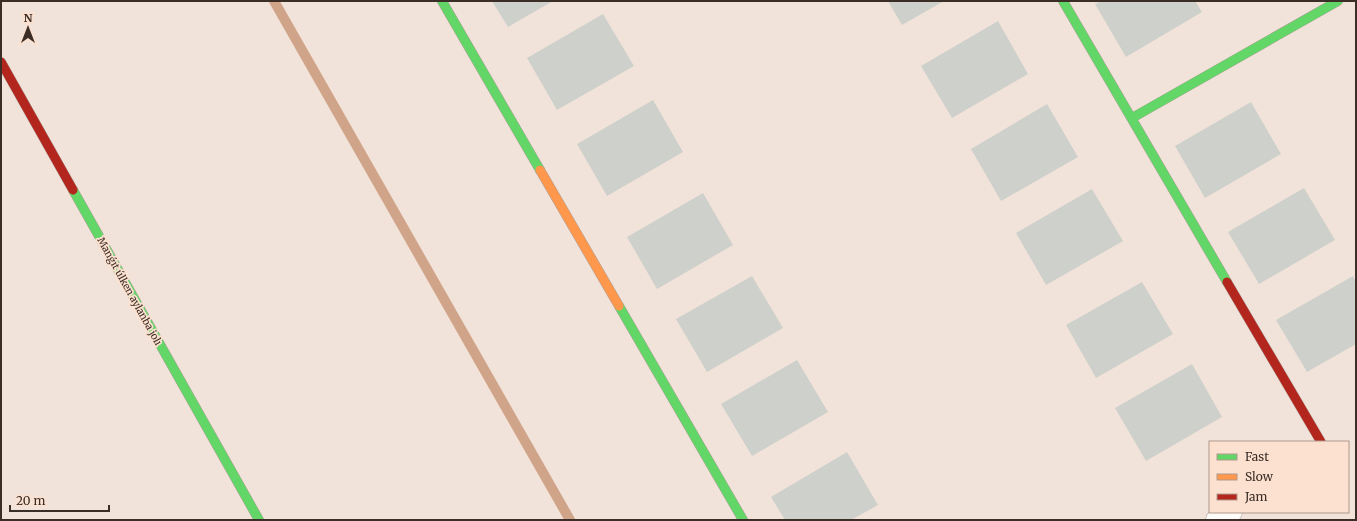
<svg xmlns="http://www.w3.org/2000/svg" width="1357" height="521" viewBox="0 0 1357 521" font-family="Merriweather,serif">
<rect width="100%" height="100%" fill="#f2e3da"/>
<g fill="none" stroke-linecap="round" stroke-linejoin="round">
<path stroke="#d0a489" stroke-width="10" d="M274 1 570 520"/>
</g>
<path fill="#ced0cb" d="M492 1H553L508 27Z
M888 1H944L902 25Z
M1101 1H1195L1202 12 1126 57 1095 4Z
M603 14 634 66 557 110 527 58Z
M998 21 1028 74 952 118 921 66Z
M653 100 683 152 607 196 577 144Z
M1251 102 1281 154 1205 198 1175 146Z
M1047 104 1078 157 1001 201 971 149Z
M1304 188 1335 240 1259 284 1228 232Z
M1092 189 1123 241 1046 285 1016 233Z
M703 193 733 245 657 289 627 237Z
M752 276 783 328 707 372 676 319Z
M1353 276 1356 282V344L1307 372 1276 320Z
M1142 282 1173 334 1096 378 1066 325Z
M797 360 828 412 752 456 721 404Z
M1192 364 1222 417 1146 461 1115 408Z
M847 452 878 505 851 520H785L771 497Z"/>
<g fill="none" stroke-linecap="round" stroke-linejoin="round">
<defs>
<path id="street" d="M1217 520 1231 512"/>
<path id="fast" d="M442 1 540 170
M1063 1 1227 282
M1132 118 1338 1
M73 190 259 520
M619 306 743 520"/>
<path id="slow" d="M540 170 619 306"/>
<path id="jam" d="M1 62 73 190
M1227 282 1321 442"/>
</defs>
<use href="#street" stroke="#ac9f98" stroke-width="23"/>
<use href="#fast" stroke="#ac9f98" stroke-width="10"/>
<use href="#slow" stroke="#ac9f98" stroke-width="10"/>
<use href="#jam" stroke="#ac9f98" stroke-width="10"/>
<use href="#street" stroke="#fdfbf9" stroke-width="22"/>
<use href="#fast" stroke="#63d668" stroke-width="9"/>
<use href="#slow" stroke="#ff974d" stroke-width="9"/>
<use href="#jam" stroke="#b3261e" stroke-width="9"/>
</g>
<g text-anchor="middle" stroke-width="3.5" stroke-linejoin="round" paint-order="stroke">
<g font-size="10" fill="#3b2e26" stroke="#fce1d0">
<text transform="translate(130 291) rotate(61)" y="4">Manǵıt úlken aylanba jolı</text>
</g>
</g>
<rect width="1357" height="521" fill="none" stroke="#3b2e26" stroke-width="4"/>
<rect x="1209" y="441" width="140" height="72" fill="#fce1d0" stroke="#af998c"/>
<rect x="1217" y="454" width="20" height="6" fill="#63d668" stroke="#af998c"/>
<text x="1245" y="461" font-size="12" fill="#3b2e26">Fast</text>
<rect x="1217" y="474" width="20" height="6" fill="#ff974d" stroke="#af998c"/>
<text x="1245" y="481" font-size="12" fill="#3b2e26">Slow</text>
<rect x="1217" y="494" width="20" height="6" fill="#b3261e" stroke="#af998c"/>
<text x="1245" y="501" font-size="12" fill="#3b2e26">Jam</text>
<g transform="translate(28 28)" stroke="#fce1d0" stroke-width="3" paint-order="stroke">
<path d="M0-3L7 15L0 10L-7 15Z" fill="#3b2e26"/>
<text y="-6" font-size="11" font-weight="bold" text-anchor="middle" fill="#3b2e26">N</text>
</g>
<path d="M10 505v6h99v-6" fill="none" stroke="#3b2e26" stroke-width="2"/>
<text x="16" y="505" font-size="12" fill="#3b2e26" stroke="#fce1d0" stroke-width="3" paint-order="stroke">20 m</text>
</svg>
